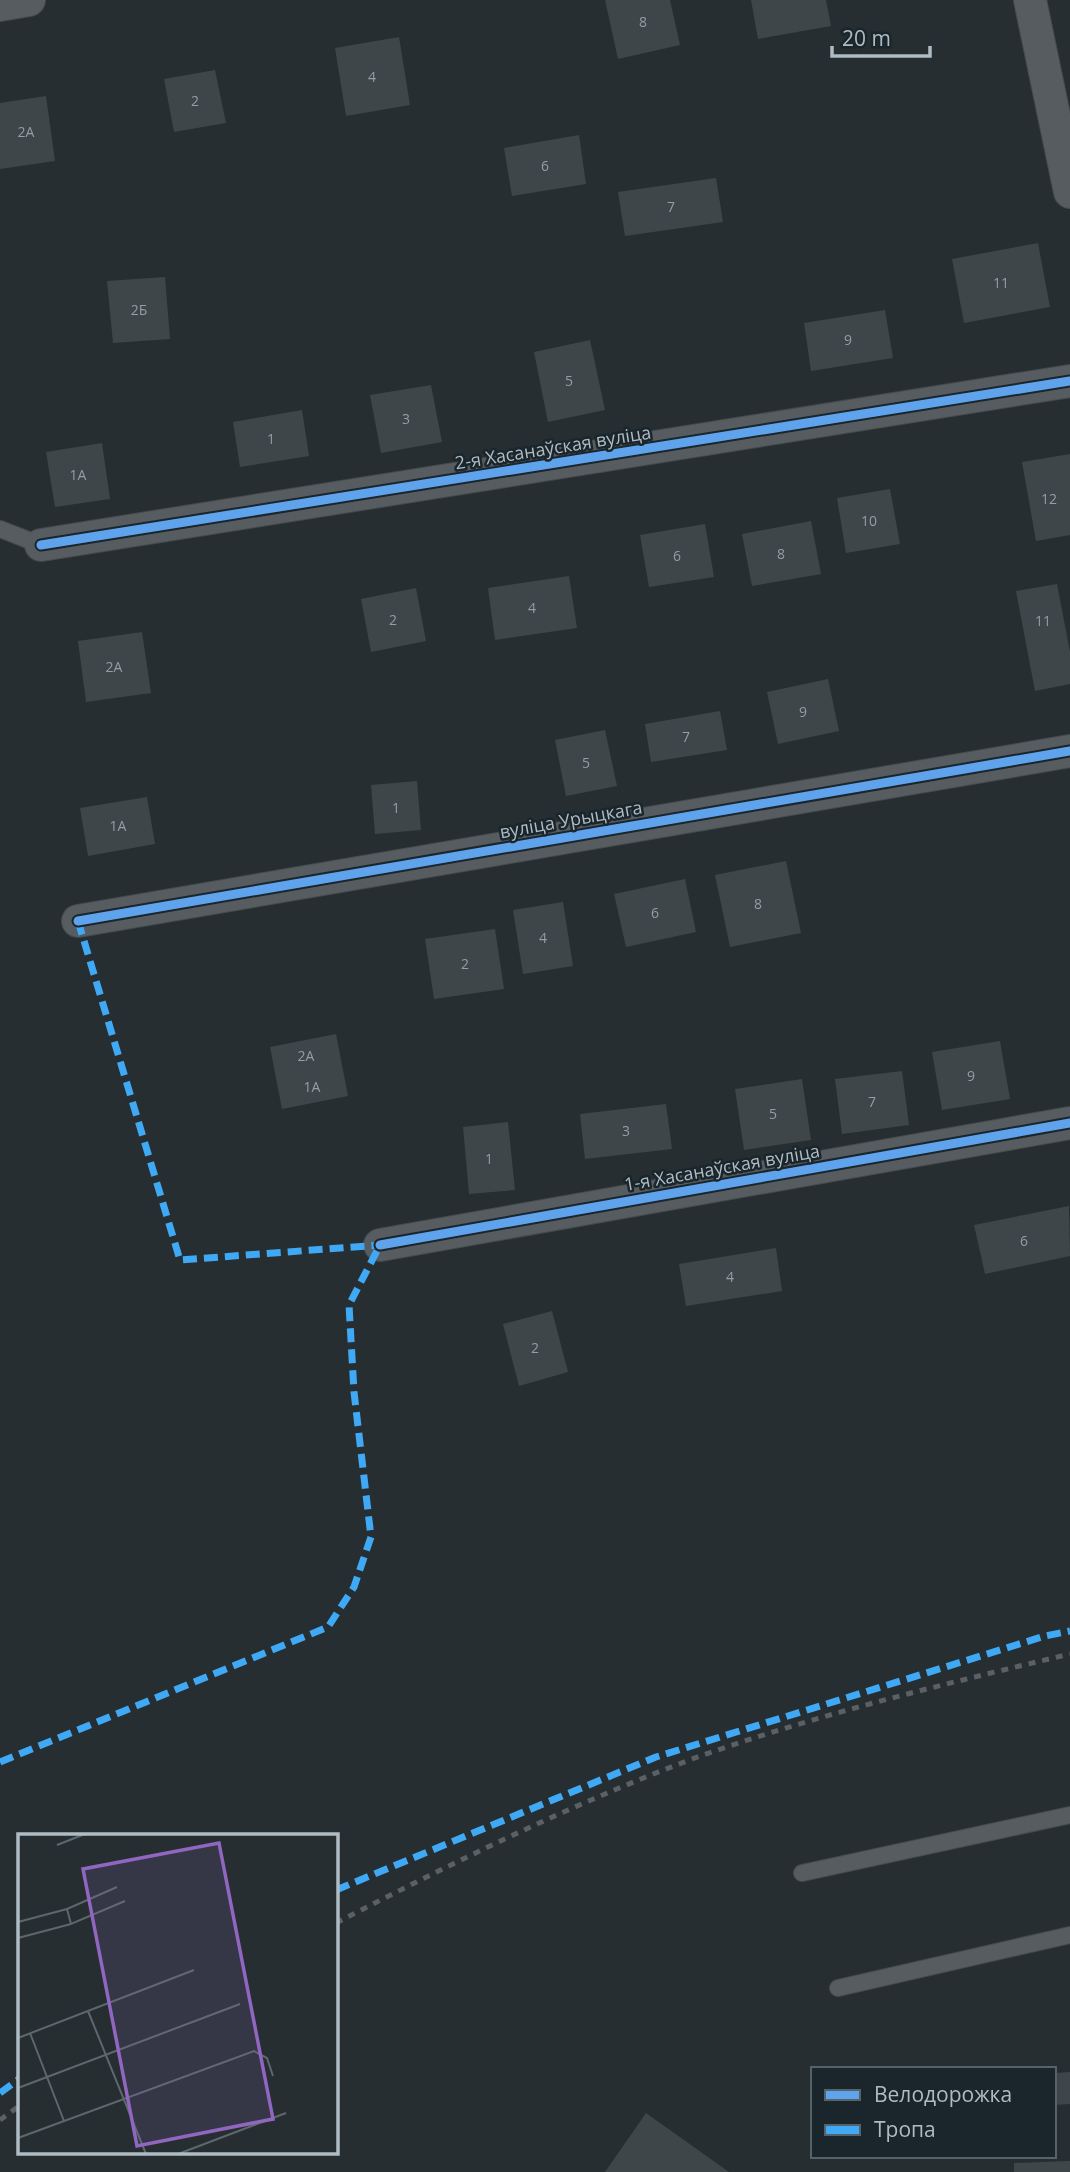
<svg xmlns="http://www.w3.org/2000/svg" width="1070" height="2172" viewBox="0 0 1070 2172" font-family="'Open Sans',sans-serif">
<rect width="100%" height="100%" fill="#262e31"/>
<path fill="#3f4649" d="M605 0H670L680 45 618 59Z
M751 0H826L831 26 758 39Z
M399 37 410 105 346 116 335 48Z
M215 70 226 123 174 132 164 79Z
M46 96 55 161 0 169V103Z
M579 135 586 184 512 196 504 148Z
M716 178 723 222 625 236 618 192Z
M1038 243 1050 307 964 323 952 259Z
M165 277 170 339 113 343 107 281Z
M885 310 893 358 811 371 804 323Z
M590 340 605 410 548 422 534 352Z
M431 385 442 442 381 453 370 395Z
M302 410 309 456 240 467 233 422Z
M102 443 110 499 55 507 46 452Z
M1070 454V535L1036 541 1022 462Z
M890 489 900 544 846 553 837 498Z
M811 521 821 574 752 586 742 534Z
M705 524 714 577 649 587 640 535Z
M569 576 577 628 495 640 488 588Z
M1057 584 1070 652V684L1035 691 1016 591Z
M416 588 426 641 371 652 361 599Z
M142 632 151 693 86 702 78 641Z
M828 679 839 731 778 744 767 692Z
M720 711 727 750 651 762 645 724Z
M605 730 617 786 566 796 555 740Z
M417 781 421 830 375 834 371 785Z
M147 797 155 844 88 856 80 808Z
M786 861 801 933 730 947 715 875Z
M685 879 696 932 626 947 614 894Z
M563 902 573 966 523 974 513 910Z
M495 929 504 989 434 999 425 939Z
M336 1034 348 1096 282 1109 270 1047Z
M1000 1041 1010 1099 942 1110 932 1052Z
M902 1071 909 1125 842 1134 835 1079Z
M802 1079 811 1140 744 1150 735 1089Z
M666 1104 672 1149 585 1159 580 1114Z
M508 1122 515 1190 469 1194 463 1127Z
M1069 1206 1070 1256 985 1274 974 1225Z
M776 1248 782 1291 686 1306 679 1264Z
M552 1311 568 1372 519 1386 503 1324Z
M1070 2072V2104L1054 2105V2073Z
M646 2113 729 2172H605Z
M1070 2161V2172H1014V2163Z"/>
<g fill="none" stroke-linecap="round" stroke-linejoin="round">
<defs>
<path id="service" d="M0 529 41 545
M802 1873 1070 1815
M838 1988 1070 1935"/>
<path id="minor" d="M1030 0 1070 192
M0 5 29 0
M41 545 1070 381
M78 921 1070 751
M380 1245 1070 1123"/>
</defs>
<use href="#service" stroke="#444a4c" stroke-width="18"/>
<use href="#minor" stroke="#444a4c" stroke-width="34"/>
<use href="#service" stroke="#565c60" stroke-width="16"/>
<use href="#minor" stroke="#565c60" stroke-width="32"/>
<path stroke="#5a6064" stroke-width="5" stroke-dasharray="7 7" stroke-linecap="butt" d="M336 1923C452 1863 570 1805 692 1759 815 1715 944 1684 1070 1654
M0 2120 19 2106"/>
<path stroke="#3fa9f5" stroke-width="7" stroke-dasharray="14 7" stroke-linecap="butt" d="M78 921 180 1260 380 1245
M0 1762 328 1627 354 1587 371 1537 354 1392 349 1305 380 1245
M336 1890 656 1757 1045 1636 1070 1631
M0 2093 19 2079"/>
<defs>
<path id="cycleway" d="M41 545 1070 381
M78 921 1070 751
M380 1245 1070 1123"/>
</defs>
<use href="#cycleway" stroke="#1a262c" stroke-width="13"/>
<use href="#cycleway" stroke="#60a3ed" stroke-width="9"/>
</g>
<g text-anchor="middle" stroke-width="5" stroke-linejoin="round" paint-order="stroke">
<g font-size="14" fill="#939ea5">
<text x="643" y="27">8</text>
<text x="372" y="82">4</text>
<text x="195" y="106">2</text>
<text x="26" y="137">2А</text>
<text x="545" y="171">6</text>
<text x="671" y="212">7</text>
<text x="1001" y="288">11</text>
<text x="139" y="315">2Б</text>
<text x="848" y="345">9</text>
<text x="569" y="386">5</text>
<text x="406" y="424">3</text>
<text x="271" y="444">1</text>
<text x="78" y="480">1А</text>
<text x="1049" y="504">12</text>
<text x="869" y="526">10</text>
<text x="781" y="559">8</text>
<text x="677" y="561">6</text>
<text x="532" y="613">4</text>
<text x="393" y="625">2</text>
<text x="1043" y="626">11</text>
<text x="114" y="672">2А</text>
<text x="803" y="717">9</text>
<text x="686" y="742">7</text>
<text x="586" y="768">5</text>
<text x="396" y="813">1</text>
<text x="118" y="831">1А</text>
<text x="758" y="909">8</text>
<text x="655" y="918">6</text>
<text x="543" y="943">4</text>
<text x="465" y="969">2</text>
<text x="306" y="1061">2А</text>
<text x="971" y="1081">9</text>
<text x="312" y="1092">1А</text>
<text x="872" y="1107">7</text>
<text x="773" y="1119">5</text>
<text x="626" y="1136">3</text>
<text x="489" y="1164">1</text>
<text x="1024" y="1246">6</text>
<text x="730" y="1282">4</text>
<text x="535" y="1353">2</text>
</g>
<g font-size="18" fill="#afbcc4" stroke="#1a262c">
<text transform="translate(553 448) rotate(-9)" y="6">2-я Хасанаўская вуліца</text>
<text transform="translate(571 820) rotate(-10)" y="6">вуліца Урыцкага</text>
<text transform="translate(722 1168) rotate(-10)" y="6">1-я Хасанаўская вуліца</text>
</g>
</g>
<g transform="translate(18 1834)">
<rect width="320" height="320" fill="#262e31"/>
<path fill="none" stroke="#5d676c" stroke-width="2" d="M39 11 67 0M49 75 53 90 107 67M0 88 49 75 99 53M0 104 53 90M70 177 128 320M12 199 46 287M0 204 176 136M0 254 222 170M0 304 236 217 249 224 255 242M160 320 268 279"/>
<path fill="#9066c1" fill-opacity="0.15" stroke="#9066c1" stroke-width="3.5" d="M201 9 255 285 119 312 65 35Z"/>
<rect width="320" height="320" fill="none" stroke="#afbcc4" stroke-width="3.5"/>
</g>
<rect x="811" y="2067" width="245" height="91" fill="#1a262c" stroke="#566269" stroke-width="2"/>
<rect x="825" y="2090" width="35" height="10" fill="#60a3ed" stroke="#566269" stroke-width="2"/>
<text x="874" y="2102" font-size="21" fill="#afbcc4">Велодорожка</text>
<rect x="825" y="2125" width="35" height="10" fill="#3fa9f5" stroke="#566269" stroke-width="2"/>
<text x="874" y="2137" font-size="21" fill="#afbcc4">Тропа</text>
<path d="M832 46v10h98v-10" fill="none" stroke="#afbcc4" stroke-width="3.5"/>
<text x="842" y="46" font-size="21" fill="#afbcc4" stroke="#1a262c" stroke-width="5" paint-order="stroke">20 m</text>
</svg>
